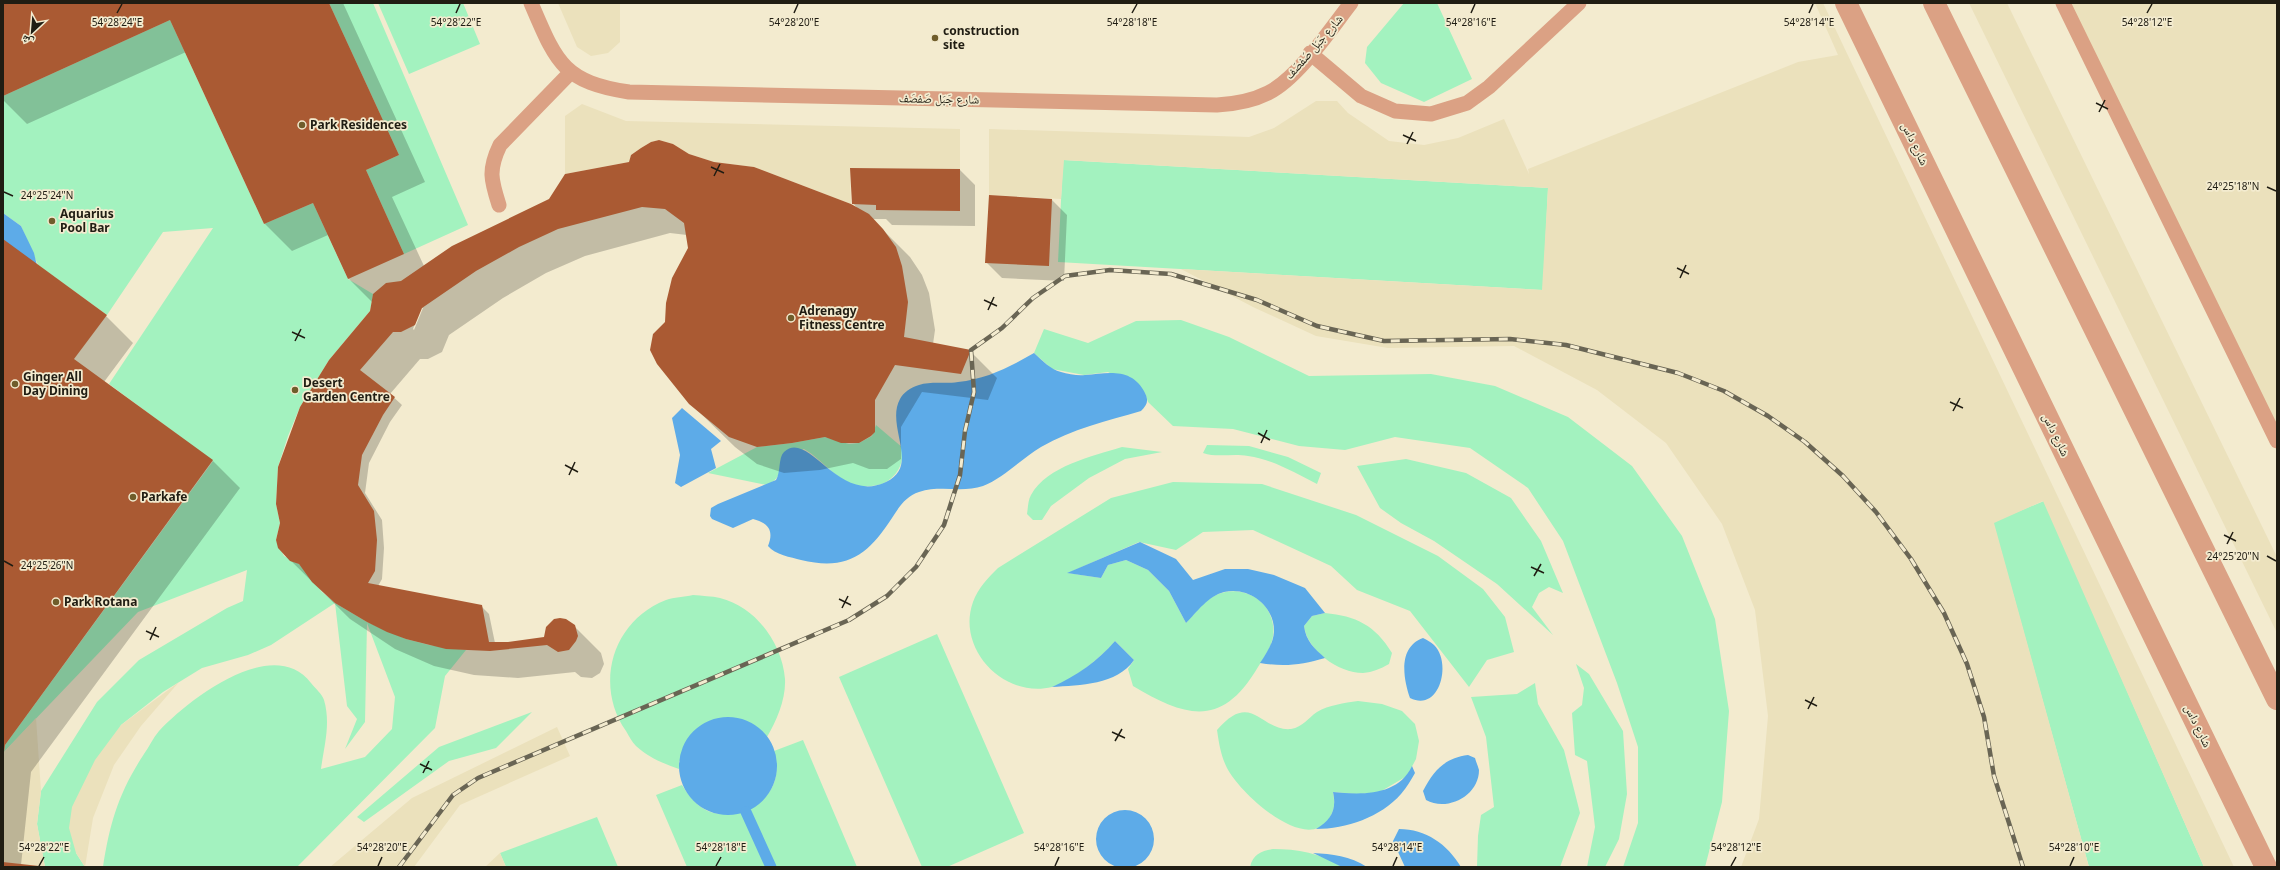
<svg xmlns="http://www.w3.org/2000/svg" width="2280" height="870" viewBox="0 0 2280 870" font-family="'Noto Sans','Noto Naskh Arabic',sans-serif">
<rect width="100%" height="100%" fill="#f3ebcf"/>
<path fill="#a3f2bf" d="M329 3H373L468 225 404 254 366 170 399 155Z
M378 3H463L480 44 409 74Z
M1404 3H1437L1472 79 1424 102 1381 83 1365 63 1367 47Z
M170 20 264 224 313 203 348 279 373 294 370 311 329 360 300 407 288 436 278 467 276 504 280 523 276 540 284 556 299 564 322 592 335 603 367 622 406 639 429 645 466 650 445 676 435 728 297 867H103C110 822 119 792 144 754 149 747 153 738 159 731 189 699 273 634 311 683 315 688 322 694 324 700 331 724 324 746 321 769L365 757 392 729 395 697 367 623 365 722 345 749 357 719 347 706 335 603 271 645 248 655 202 668 163 692 121 725 76 853 85 867H45L37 824 41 791 97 702 139 660 227 608 243 601 247 570 138 612 4 752 5 745 213 461 109 384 213 228 163 232 107 315 38 265 21 226 3 213V96Z
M1063 160 1548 188 1543 290 1058 262Z
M1181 320 1229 337 1309 376 1431 374 1495 386 1568 417 1632 466 1682 536 1715 619 1729 711 1722 802 1705 867H1623L1638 823V747L1617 683 1563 541 1528 488 1470 448 1395 437 1345 450 1299 446 1233 429 1173 426 1148 402 1145 393 1108 372 1084 375 1052 369 1034 353 1044 329 1088 343 1136 321Z
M876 425 903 448C903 461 900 472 889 480 884 484 878 485 872 486 841 490 827 462 804 449L781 460C781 473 779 479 767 485L708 473 757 447 792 443 825 437 849 444 859 443 872 436Z
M1207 445 1249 446 1288 457 1321 473 1317 484C1295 473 1272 459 1248 456 1232 453 1218 458 1203 453Z
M1122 447 1162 452 1125 459 1089 478 1051 506 1042 520H1033L1027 514C1028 508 1028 500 1031 495 1047 466 1093 456 1122 447Z
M1406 459 1466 473 1511 498 1541 541 1563 593 1549 587 1539 593 1532 607 1553 635 1497 584 1434 541 1401 523 1380 508 1357 466Z
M1173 482 1262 484 1356 515 1438 556 1483 589 1505 617 1514 652 1487 660 1469 687 1410 611 1357 590 1331 566 1253 530 1203 532 1176 550 1139 542 1068 573 1101 578 1108 565 1126 560 1148 570 1169 591 1186 623C1194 614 1202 603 1212 597 1236 583 1269 596 1273 625 1276 641 1266 654 1258 667 1222 728 1187 718 1133 686L1128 669 1134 660 1115 641C1103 656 1071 682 1052 687 1004 699 956 649 973 602 978 588 988 578 998 568L1111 498Z
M2044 501 2204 867H2089L1993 522Z
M693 595C702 596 712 596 720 598 756 607 782 643 785 679 786 699 777 720 767 737L763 732 679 761V769C664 764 648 757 636 746 632 742 629 736 626 731 594 685 612 621 666 600 674 597 684 597 693 595Z
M1325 613C1356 616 1375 625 1392 653L1389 664C1380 669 1373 672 1363 673 1338 673 1307 650 1304 626L1312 616Z
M937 634 1024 833 947 867H922L839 677Z
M1576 664 1589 674 1623 731 1627 794 1619 839 1605 867H1587L1595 827 1587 761 1575 755 1572 713 1582 705 1584 688Z
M1535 683 1538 704 1564 750 1580 813 1560 867H1477L1478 836 1481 815 1494 807 1486 737 1471 697 1517 694Z
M1358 701 1382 704 1402 711 1415 724 1419 741 1416 759 1407 776 1378 793 1356 794 1333 792C1335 804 1335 811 1327 821 1303 852 1239 792 1227 768 1221 756 1219 744 1217 730 1252 689 1261 732 1291 729 1303 727 1308 718 1317 712 1329 705 1344 703 1358 701Z
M532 712 496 748 449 761 364 822 357 817 439 747Z
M803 740 857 867H687L656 795 682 785C699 813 717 820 747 809 773 798 781 777 774 751Z
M597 817 618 867H506L500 853Z
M1273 849C1297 849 1321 853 1342 867H1250C1253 854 1261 851 1273 849Z"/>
<path fill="#ebe1bc" d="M558 3H620V42L608 53 591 56 577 47Z
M1815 3H1823L2234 867H2204L2043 501 1994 523 2089 867H1741L1759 819 1768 716 1755 610 1722 524 1666 443 1597 390 1514 346 1388 348 1316 336 1253 307 1181 269 1542 290 1548 188 1064 160 1061 199 989 195V129L1249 137 1274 128 1316 101H1337L1348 113 1389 141 1424 145 1458 138 1504 119 1529 174 1528 169 1798 62 1838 55Z
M1969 3H2007L2277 557V633Z
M2064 3H2277V438Z
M582 104 626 121 960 129V169L850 168 851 204 754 167 714 162 689 154 673 144 659 140 651 142 641 148 631 155 629 162 565 174V116Z
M179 682 141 726 114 765 93 818 85 867 76 853 69 828 72 807 95 760 121 725Z
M36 718 41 791 37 824 45 867 3 862 4 752Z
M557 727 570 756 460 805 414 867H330L412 798Z
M500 853 506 867H485Z"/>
<path fill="#5dabe8" d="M3 213 21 226 34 253 38 270 26 286H3Z
M1034 353C1043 361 1050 369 1061 372 1068 374 1078 376 1085 375 1108 373 1132 367 1145 393 1149 401 1147 405 1141 411 1107 421 1072 429 1041 447 1022 458 1004 478 983 486 963 493 940 485 919 492 906 496 899 507 892 518 868 555 847 571 801 560 791 557 775 555 768 546 774 531 769 523 753 519L733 528 712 519 710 516 711 508 718 504 776 480C781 472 778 458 784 452 809 429 838 505 886 482 921 466 885 426 900 399 903 393 911 387 919 385 930 381 946 384 958 382 986 379 1010 367 1034 353Z
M682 408 721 441 711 449 716 468 681 487 675 483 680 455 672 418Z
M1140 542 1176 559 1193 580 1225 569H1248L1274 575 1305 588 1325 613 1312 616 1304 626C1306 641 1314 648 1325 658 1302 665 1284 667 1260 663 1266 654 1273 644 1274 632 1275 606 1249 586 1224 592 1208 596 1197 612 1186 623L1169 591 1148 570 1126 560 1108 565 1101 578 1067 573Z
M1423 638C1427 640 1431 642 1434 645 1452 662 1440 713 1410 698 1403 678 1398 647 1423 638Z
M1115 641 1134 660C1117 685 1080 685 1052 687 1076 676 1098 661 1115 641Z
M679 766a49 49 0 1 1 98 0a49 49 0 1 1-98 0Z
M1468 755 1475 758C1476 762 1478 766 1479 770 1479 796 1447 812 1426 800L1423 791C1434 770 1445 758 1468 755Z
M1412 766 1415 773C1411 780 1407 787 1401 794 1381 817 1346 829 1316 829 1331 820 1337 810 1333 792 1362 795 1398 796 1412 766Z
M1096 839a29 29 0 1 1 58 0a29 29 0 1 1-58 0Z
M1399 829C1426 829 1447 844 1461 867H1405L1393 841Z
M1313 853C1332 854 1350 856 1367 867H1342Z"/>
<path fill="#0003" fill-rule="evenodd" d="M3 3H343L425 182 392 197 424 266 688 155 857 208 853 203 851 169 960 170 975 185V226L892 225 886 219H872L910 257 922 275 929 293 935 330 933 344 970 351 997 378 988 400 922 392 901 427V459L887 469H869L853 463 820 470 784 473 757 464 735 447 690 403 666 323 689 249 687 235 670 233 585 256 546 273 503 298 449 335 442 352 428 359H420L390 394 402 405 390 422 369 463 365 493 382 520 384 548 382 579 378 586 481 606 489 614 495 643 528 642 544 638 574 626 601 653 604 664 600 673 592 678 581 677 575 672 518 678 474 675 434 666 395 649 350 619 285 555 277 540 371 311 373 303 348 278 328 235 292 251 265 224 186 52 27 124 3 100ZM421 308H423L414 330 413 329Z
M1052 200 1067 215 1064 281 1002 278 986 262Z
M3 240 106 316 133 343 104 382 213 461 240 488 31 772 21 865 39 867H3Z"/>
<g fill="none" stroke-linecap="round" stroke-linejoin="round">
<path stroke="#5dabe8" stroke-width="11" d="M746 812 771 867"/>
</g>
<path fill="#aa5a33" d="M3 3H329L399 155 366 170 404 254 348 279 313 203 264 224 170 20 3 96Z
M659 140 673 144 689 154 714 162 754 167 851 204 869 214 883 229 896 247 902 266 908 302 904 337 971 350 961 374 895 365 875 400V432L871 436 859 443H841L825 437 792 443 757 447 729 437 689 404 657 364 650 350 653 334 665 322 666 303 672 278 688 248 684 223 665 209 642 207 558 229 519 247 476 271 422 308 415 325 401 332H393L360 370 395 397 383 415 362 455 358 485 374 511 377 540 375 571 368 583 482 605 489 642H508L544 637 546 627 554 619 560 618 566 619 575 625 578 636 576 641 569 650 558 652 547 645 490 651 446 649 406 639 387 632 367 622 335 603 312 582 299 564 290 561 278 548 276 540 280 523 276 504 278 467 300 407 329 360 370 311 373 294 386 283 401 281 452 246 549 199 565 174 629 162 631 155 641 148 651 142Z
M850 168 960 169V211L876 210V205L852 204Z
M989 195 1052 199 1049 266 985 263Z
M3 239 107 315 74 359 213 460 5 745 4 752Z
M3 862 39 866V867H3Z"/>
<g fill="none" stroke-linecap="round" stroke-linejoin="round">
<path stroke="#dba184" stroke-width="15" d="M531 3C556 61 562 82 629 92L1217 105C1235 104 1252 101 1268 93 1298 78 1330 30 1351 3
M2063 3 2277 441
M1310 53 1361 96 1395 111 1431 114 1467 103 1489 87 1579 3
M499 205C491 180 488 170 500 145L571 72"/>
<path stroke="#dba184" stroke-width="22" d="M1846 3 2266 867
M1934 3 2277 699"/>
<defs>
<path id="rail" d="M399 867 453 795 478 778 849 620 887 596 916 567 944 525 960 475 965 431 974 392 971 350 1002 328 1033 298 1065 276 1110 270 1171 274 1257 300 1317 326 1384 341 1510 339 1566 345 1678 373 1724 391 1768 416 1805 442 1843 476 1876 512 1911 559 1944 613 1967 664 1984 717 1994 776 2023 867"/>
</defs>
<use href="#rail" stroke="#696554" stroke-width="4.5"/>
<use href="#rail" stroke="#f3ebcf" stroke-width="3" stroke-dasharray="9" stroke-linecap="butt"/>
</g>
<path fill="none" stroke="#201d13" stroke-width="1.5" d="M117 13 122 4M456 13 460 4M794 13 798 4M1132 13 1137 4M1471 13 1475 4M1809 13 1813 4M2147 13 2152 4M2096 103 2108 109M2099 112 2105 100M1403 135 1416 141M1407 144 1413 132M711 167 724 173M714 176 720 164M2267 187 2276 191M4 192 13 196M1677 268 1689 274M1680 278 1686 265M984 300 997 306M988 310 994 297M292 332 305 338M295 341 301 329M1950 402 1963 408M1953 411 1960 398M1258 433 1270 440M1261 443 1267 430M565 465 578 472M569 475 575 462M2224 535 2236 541M2227 544 2233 532M2267 556 2276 561M4 561 13 566M1531 567 1544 573M1534 576 1541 564M839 599 851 605M842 608 848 596M146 631 159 637M150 640 156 627M1805 700 1817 706M1808 709 1814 697M1112 732 1125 738M1115 741 1122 729M420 764 432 770M423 773 429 761M39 866 44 857M378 866 382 857M716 866 721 857M1055 866 1059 857M1393 866 1397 857M1731 866 1736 857M2070 866 2074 857"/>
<g fill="#6f5d2b" stroke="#f3ebcf" stroke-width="1.5">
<circle cx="935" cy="38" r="4"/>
<circle cx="302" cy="125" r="4"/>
<circle cx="52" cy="221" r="4"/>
<circle cx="791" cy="318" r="4"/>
<circle cx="15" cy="384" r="4"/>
<circle cx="295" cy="390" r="4"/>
<circle cx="133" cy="497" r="4"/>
<circle cx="56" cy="602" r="4"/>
</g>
<g text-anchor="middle" stroke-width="3.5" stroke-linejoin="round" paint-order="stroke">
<g font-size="12" font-weight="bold" fill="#201d13" stroke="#f3ebcf" text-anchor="start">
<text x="943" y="35">construction<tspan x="943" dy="14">site</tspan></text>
<text x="310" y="129">Park Residences</text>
<text x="60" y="218">Aquarius<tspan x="60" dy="14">Pool Bar</tspan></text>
<text x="799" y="315">Adrenagy<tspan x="799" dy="14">Fitness Centre</tspan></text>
<text x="23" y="381">Ginger All<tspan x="23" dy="14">Day Dining</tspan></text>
<text x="303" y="387">Desert<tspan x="303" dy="14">Garden Centre</tspan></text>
<text x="141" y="501">Parkafe</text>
<text x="64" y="606">Park Rotana</text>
</g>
<g font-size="12" fill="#201d13" stroke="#f3ebcf">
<text transform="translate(1314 47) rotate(-49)" y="4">شارع جَبَل صَفصَف</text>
<text transform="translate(939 99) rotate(1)" y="4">شارع جَبَل صَفصَف</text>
<text transform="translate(1915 144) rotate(64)" y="4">شارع داس</text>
<text transform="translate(2056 435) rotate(64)" y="4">شارع داس</text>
<text transform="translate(2198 726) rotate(64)" y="4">شارع داس</text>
</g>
</g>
<g font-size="10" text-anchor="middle" fill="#201d13" stroke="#f3ebcf" stroke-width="3.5" stroke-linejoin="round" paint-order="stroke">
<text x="117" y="26">54°28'24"E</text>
<text x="456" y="26">54°28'22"E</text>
<text x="794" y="26">54°28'20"E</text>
<text x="1132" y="26">54°28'18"E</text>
<text x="1471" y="26">54°28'16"E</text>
<text x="1809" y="26">54°28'14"E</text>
<text x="2147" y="26">54°28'12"E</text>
<text x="2233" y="190">24°25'18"N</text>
<text x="47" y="199">24°25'24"N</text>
<text x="2233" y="560">24°25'20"N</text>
<text x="47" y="569">24°25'26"N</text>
<text x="44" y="851">54°28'22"E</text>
<text x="382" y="851">54°28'20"E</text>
<text x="721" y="851">54°28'18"E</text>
<text x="1059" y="851">54°28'16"E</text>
<text x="1397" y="851">54°28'14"E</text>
<text x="1736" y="851">54°28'12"E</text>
<text x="2074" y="851">54°28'10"E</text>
</g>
<rect width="2280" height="870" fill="none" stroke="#201d13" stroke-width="8"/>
<g transform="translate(32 32) rotate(206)" stroke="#f3ebcf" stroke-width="3" paint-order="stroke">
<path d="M0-3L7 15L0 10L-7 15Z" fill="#201d13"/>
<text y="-6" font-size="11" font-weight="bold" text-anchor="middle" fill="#201d13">ش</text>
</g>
</svg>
